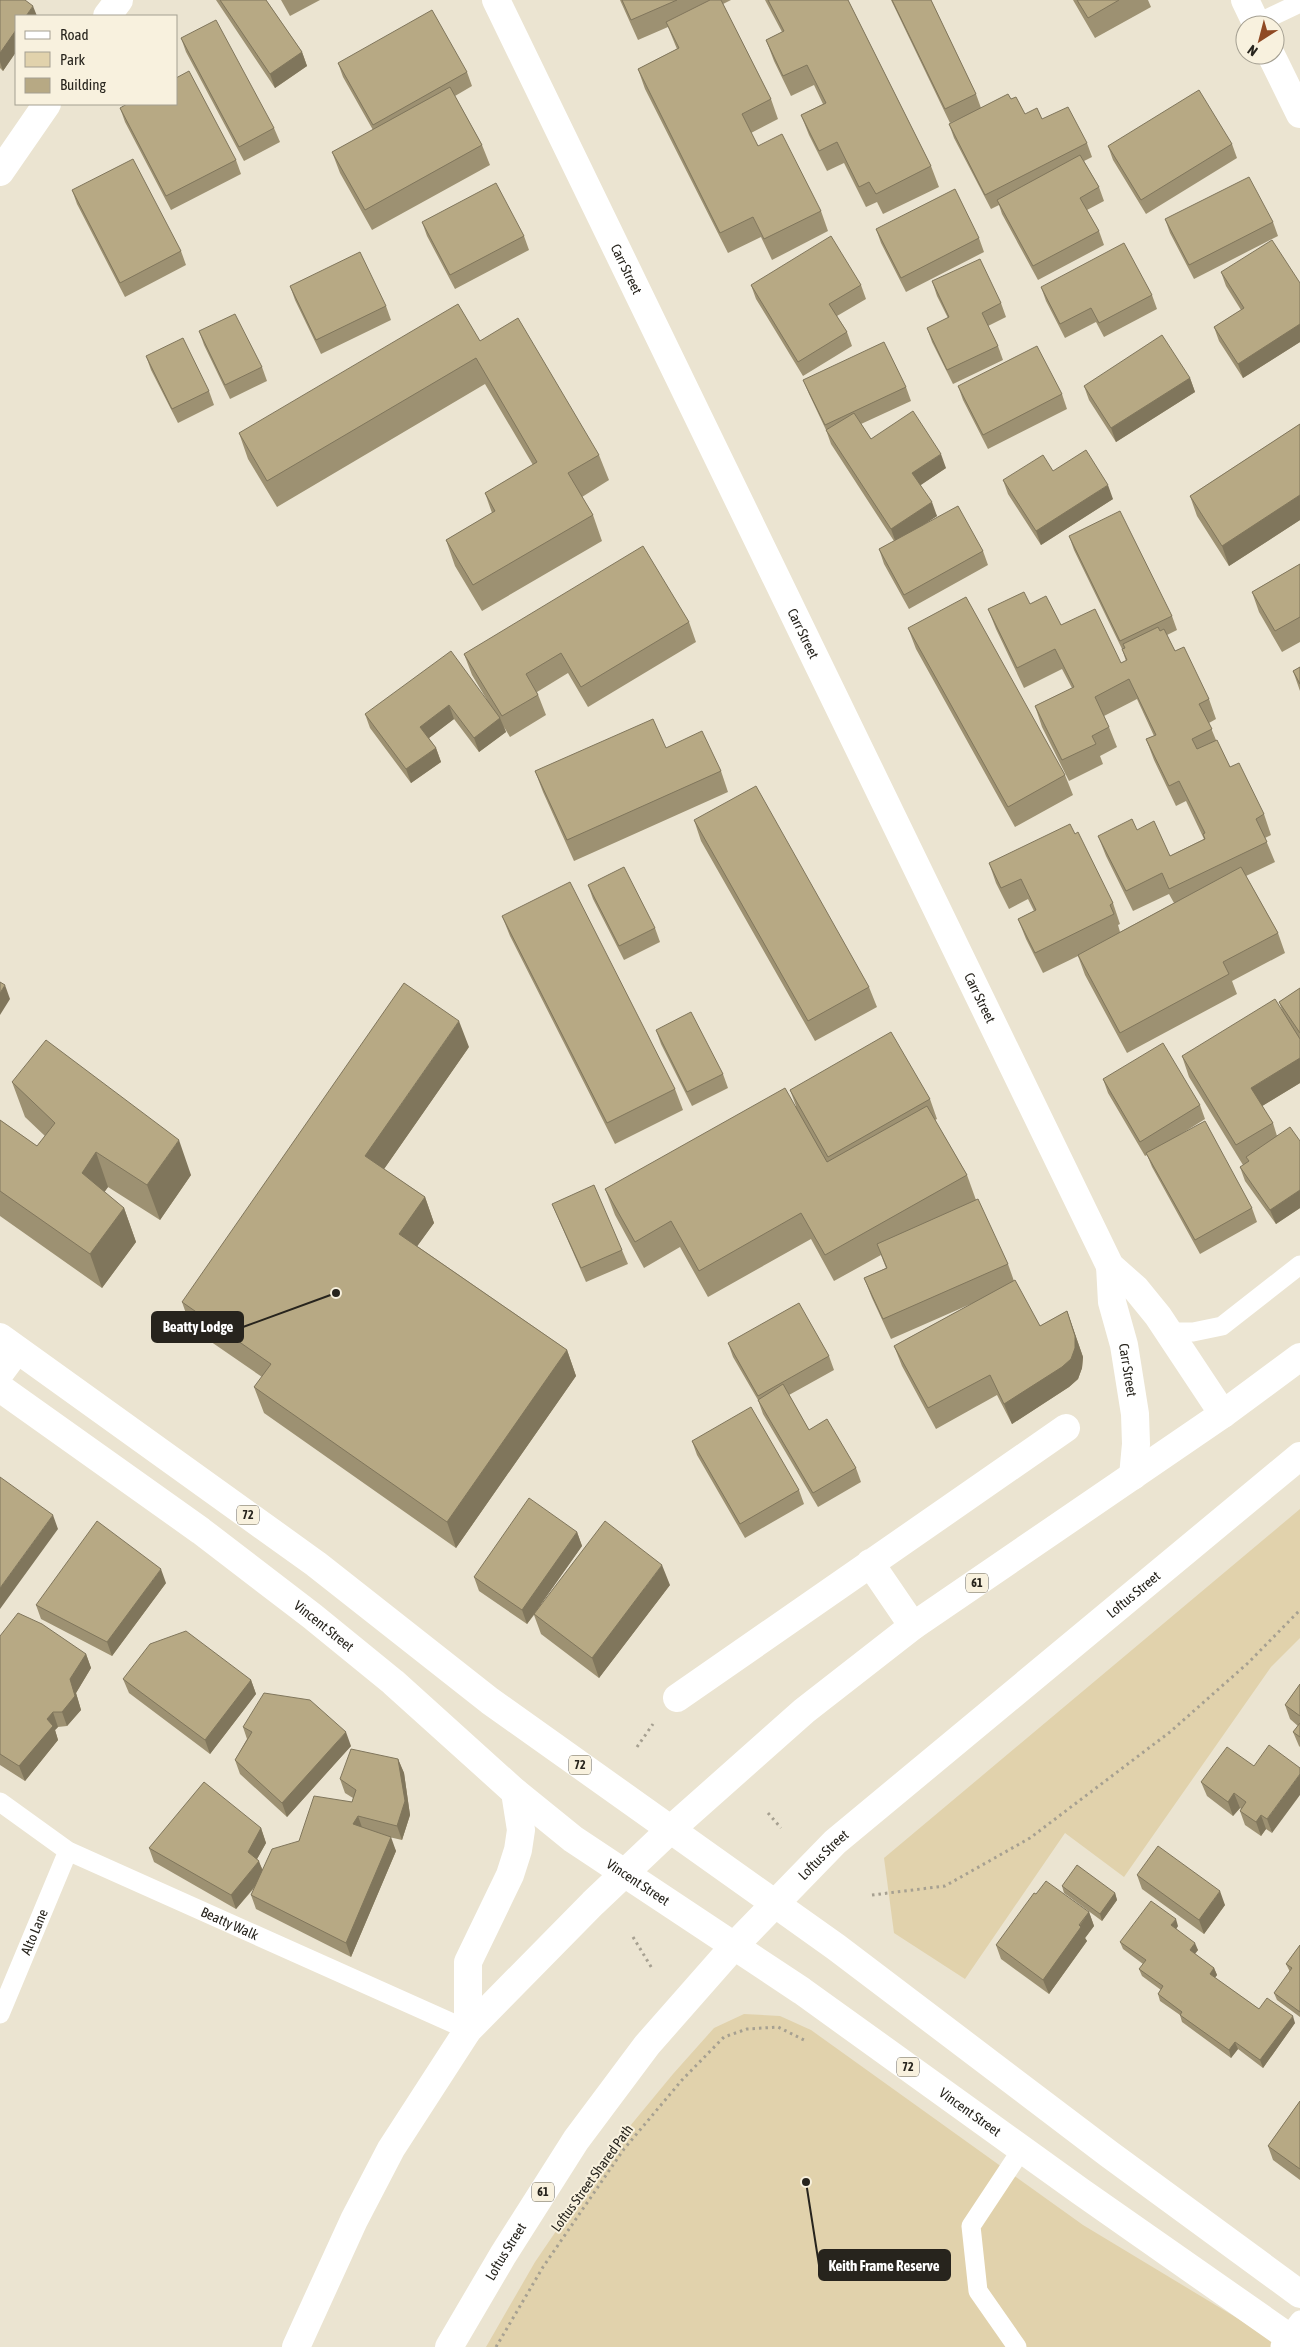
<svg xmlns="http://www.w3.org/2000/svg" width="1300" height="2347" viewBox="0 0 1300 2347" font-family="'Asap Condensed',sans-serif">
<rect width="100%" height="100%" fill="#ebe4d1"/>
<path fill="#e1d2ac" d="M1300 1509V1638L1271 1667 1124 1877 1065 1833 965 1979 894 1933 884 1858Z
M744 2014 780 2016 811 2030 1083 2225 1242 2321 1280 2347H486L535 2262 616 2143 673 2074 714 2028Z"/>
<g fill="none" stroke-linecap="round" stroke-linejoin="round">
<path stroke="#a6a091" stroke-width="3" stroke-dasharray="2.5 4" stroke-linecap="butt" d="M637 1747 653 1724
M768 1813 781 1828
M872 1895 945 1886 1030 1838 1170 1732 1248 1663 1300 1610
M633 1937 653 1970
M496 2347 543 2267 624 2149 682 2080 724 2037 747 2029 778 2027 806 2041"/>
<g stroke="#fff" stroke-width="19">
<path d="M1256 24 1300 3"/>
<path d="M1169 1332H1193L1222 1326 1300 1265"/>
<path id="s1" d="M0 1802 68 1851 468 2030"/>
<path id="s2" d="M0 2014 68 1851"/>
<path d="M1280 2346 1300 2320"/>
<path d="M1017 2347 978 2291 971 2226 1022 2149"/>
</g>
<path stroke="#fff" stroke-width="28" d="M1245 0 1257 25
M107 16 119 0
M1271 55 1300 114
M0 172 47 104
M0 1373 17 1350
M870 1563 913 1626
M677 1698 1066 1428"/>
<g stroke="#fff" stroke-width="28">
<path id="s3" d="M496 0 1110 1266 1136 1289 1158 1316 1223 1414"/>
<path id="s4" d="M1110 1266 1112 1302 1124 1345 1135 1414 1136 1444 1133 1476"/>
</g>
<g stroke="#fff" stroke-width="28">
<path d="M0 1337 316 1564 490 1701 836 1947 1109 2154 1300 2294"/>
<path id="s5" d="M0 1388 201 1531 312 1616 393 1682 515 1792 573 1839 802 1991 1080 2191 1300 2345"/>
<path d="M468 2030V1962L510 1875 518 1850 521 1830 515 1792"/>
<path d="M296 2347 354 2220 391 2149 468 2030 593 1903 670 1830 804 1711 913 1626 1223 1414 1300 1357"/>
<path id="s6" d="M449 2347 503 2255 576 2140 647 2045 735 1945 835 1842 1300 1456"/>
</g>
</g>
<path fill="#9d9172" d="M0 0 16 16V52L3 71 0 68Z
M216 0H266L302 52 307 66 275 88Z
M281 0H320L290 16Z
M620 0H731L723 4 771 99 778 119 751 133 758 146 821 211 828 231 772 260 761 237 728 253 645 89 638 69 677 49 668 27 638 40Z
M765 0H848L931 166 939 187 883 214 877 202 866 207 844 163 827 171 809 135 801 115 823 104 814 85 791 96 774 61 766 40 782 32Z
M891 0H931L976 94 981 108 1011 99 1025 114 1042 119 1087 143 1092 157 1084 161 1099 187 1104 201 1087 210 1099 231 1104 245 1038 280 1002 214 999 205 991 209 954 138 949 124 967 115 950 123Z
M1073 0H1148L1151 7 1095 38Z
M181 38 274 128 280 142 244 161 186 52Z
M338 63 467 72 472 86 455 96 482 145 490 165 372 230 340 173 332 152 373 130 343 77Z
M120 108 236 160 241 174 171 210 125 122Z
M1232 144 1237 158 1146 214 1113 160 1108 146Z
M72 190 181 251 186 265 125 297 77 204Z
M1165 219 1273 222 1278 236 1194 279 1170 233Z
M422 222 524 236 529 250 455 289 427 236Z
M876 229 979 238 984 252 906 292 881 243Z
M1221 272 1300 283V342L1243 378 1219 341 1214 327 1241 310 1226 286Z
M932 281 1001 303 1006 317 988 326 998 346 1003 360 953 384 932 342 927 328 948 318 937 296Z
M751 285H861L866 299 837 316 847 332 852 346 803 376 756 299Z
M290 286 386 306 391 320 321 354 295 300Z
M1041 287 1152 295 1157 309 1104 337 1096 322 1065 338 1046 301Z
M199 331 262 367 267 381 230 399 204 345Z
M480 341 599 455 609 480 582 497 593 515 602 541 482 611 455 566 446 540 492 513 485 493 533 465 485 384 277 507 248 459 239 433Z
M146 356 209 391 214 405 178 423 151 370Z
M1190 378 1195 392 1116 442 1089 400 1084 386Z
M803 380 906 387 911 401 861 424 871 439 946 468 920 485 937 516 923 525 983 551 988 565 909 609 884 564 879 549 894 541 831 444 826 430 809 394Z
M958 386 1062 394 1067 409 988 449 963 400Z
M1300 424V520L1229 566 1197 516 1190 496Z
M1053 471 1113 499 1041 545 1008 494 1003 480Z
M1069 536 1172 616 1177 630 1167 635 1175 651 1209 699 1216 719 1209 723 1216 740 1230 767 1264 814 1271 835 1265 838 1275 862 1246 876 1278 933 1285 953 1232 981 1237 994 1127 1053 1085 975 1078 956 1043 973 1026 939 1018 919 1034 911 1028 899 1009 909 996 883 989 863 1075 834 1113 903 1120 924 1118 925 1120 932 1174 903 1169 894 1133 911 1106 856 1098 836 1137 830 1170 856 1204 839 1186 801 1176 806 1154 760 1146 739 1154 736 1137 699 1104 716 1109 727 1117 747 1100 756 1103 764 1069 781 1042 727 1035 706 1072 688 1062 669 1024 688 996 629 988 609 1030 604 1061 625 1121 663 1126 661 1122 649 1074 550Z
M1300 564V642L1282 652 1259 612 1252 592Z
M689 622 696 642 588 707 568 673 537 692 546 715 510 737 504 727 506 732 479 752 454 719 429 738 436 748 441 762 411 783 370 728 365 714 487 700 472 675 464 654Z
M908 628 1065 775 1073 795 1015 827 916 649Z
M1300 667V691L1293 671Z
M666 748 721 771 728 792 574 861 543 792 535 771Z
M694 820 869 987 877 1007 815 1041 701 841Z
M588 885 655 928 660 942 624 960 593 899Z
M502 916 675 1089 683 1110 615 1144 510 936Z
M1300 988V1083L1262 1106 1273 1123 1277 1136 1300 1141V1208L1276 1224 1245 1181 1240 1167 1243 1165 1189 1077 1182 1056 1282 1010 1279 1002Z
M656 1030 723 1074 728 1088 692 1106 661 1044Z
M469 1047 384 1169 425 1197 434 1223 417 1246 567 1350 576 1376 456 1548 264 1413 254 1387 262 1377 191 1328 182 1302Z
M1103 1079 1200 1105 1205 1119 1178 1136 1252 1208 1257 1222 1200 1254 1152 1167 1147 1155 1145 1156 1108 1093Z
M12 1082 191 1175 160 1220 108 1187 104 1192 124 1208 136 1242 102 1288 0 1216V1120L37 1146 45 1136 25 1117Z
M790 1090 930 1099 937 1119 935 1120 967 1175 976 1200 1008 1264 1014 1281 1040 1326 1067 1311 1083 1357 1082 1368 1078 1379 1069 1387 1012 1424 997 1395 936 1429 902 1366 894 1346 973 1303 891 1339 872 1298 864 1278 886 1268 881 1255 834 1281 811 1239 708 1297 680 1247 644 1268 615 1215 605 1189 796 1106Z
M552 1204 622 1250 628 1264 586 1282 558 1218Z
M728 1343 829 1356 834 1370 789 1395 809 1430 856 1468 861 1482 818 1507 763 1414 758 1400 733 1357Z
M692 1441 799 1490 804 1504 745 1538 697 1455Z
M577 1532 582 1546 541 1604 670 1585 599 1678 541 1634 534 1615 527 1624 479 1591 474 1577Z
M166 1583 112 1656 41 1619 36 1605Z
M0 1636 86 1654 91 1668 76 1693 81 1710 67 1726 58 1727 55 1730 58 1740 25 1781 0 1765Z
M123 1679 251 1680 256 1694 210 1754 129 1693Z
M1300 1684V1747L1299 1746 1293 1732 1298 1726 1290 1719 1285 1705Z
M243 1727 351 1746 287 1817 240 1774 235 1760 247 1739Z
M398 1759 404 1773 410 1815 402 1840 389 1837 396 1851 351 1957 256 1909 251 1895 256 1886 236 1909 154 1862 149 1848 261 1828 266 1843 257 1859 263 1870 299 1841 352 1802 353 1798 345 1793 340 1779Z
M1254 1766 1272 1833 1266 1829 1261 1836 1245 1825 1240 1811 1241 1809 1240 1808 1233 1816 1207 1796 1201 1782Z
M1137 1875 1225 1905 1204 1934 1142 1889Z
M1062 1886 1115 1893 1117 1900 1102 1921 1064 1893Z
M1036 1894 1089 1912 1094 1926 1085 1938 1087 1941 1049 1994 1001 1959 996 1945Z
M1178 1926 1176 1929 1198 1950 1195 1954 1214 1968 1217 1975 1215 1978 1259 2009 1295 2023 1263 2068 1238 2049 1231 2058 1182 2022 1180 2015 1160 2001 1158 1994 1161 1990 1142 1976 1139 1969 1143 1964 1123 1949 1120 1942Z
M1300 1945V2017L1277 2000 1274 1993 1290 1972 1286 1964Z
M1300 2101V2180L1273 2160 1268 2146Z"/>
<path fill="#80765c" d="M33 6 37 16H26Z
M16 30V52L3 71 0 62V53Z
M302 52 307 66 275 88 270 74Z
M1300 324V342L1243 378 1238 364Z
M1190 378 1195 392 1116 442 1111 428Z
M941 454 946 468 918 487 912 473Z
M1108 485 1113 499 1041 545 1036 531Z
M1300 495V520L1229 566 1222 546Z
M932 502 937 516 896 543 891 529Z
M449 705 454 719 425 741 420 727Z
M500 718 506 732 479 752 474 738Z
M436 748 441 762 411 783 406 769Z
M5 985 10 999 0 1015V993Z
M459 1021 469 1047 375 1182 365 1156Z
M1300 1058V1083L1259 1108 1251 1088Z
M179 1140 191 1175 160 1220 147 1185Z
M96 1152 108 1187 94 1207 82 1173Z
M1300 1190V1208L1276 1224 1270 1210Z
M425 1197 434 1223 408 1259 399 1234Z
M124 1208 136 1242 102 1288 90 1254Z
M1067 1311 1083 1357 1082 1368 1078 1379 1069 1387 1012 1424 1004 1404Z
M567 1350 576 1376 456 1548 447 1522Z
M53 1515 58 1529 0 1609V1588Z
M577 1532 582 1546 527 1624 522 1610Z
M662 1565 670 1585 599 1678 592 1658Z
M161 1569 166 1583 112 1656 107 1642Z
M86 1654 91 1668 76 1693 81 1710 67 1726 62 1712 70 1679Z
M251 1680 256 1694 210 1754 205 1740Z
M53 1712 58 1727 55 1730 58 1740 25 1781 19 1766 47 1719Z
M346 1732 351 1746 287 1817 282 1803Z
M398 1759 404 1773 410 1815 402 1840 397 1826Z
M1300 1774V1795L1272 1833 1267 1819Z
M1234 1793 1240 1808 1233 1816 1228 1802Z
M1261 1815 1266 1829 1261 1836 1256 1822Z
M358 1816 363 1830 353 1824Z
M261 1828 266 1843 253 1866 248 1852Z
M391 1837 396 1851 351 1957 346 1943Z
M259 1861 264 1875 236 1909 231 1895Z
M1220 1891 1225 1905 1204 1934 1199 1920Z
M1115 1893 1117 1900 1102 1921 1100 1914Z
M1089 1912 1094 1926 1085 1938 1087 1941 1049 1994 1043 1980Z
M1176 1919 1178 1926 1174 1932 1171 1925Z
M1195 1943 1198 1950 1192 1957 1190 1950Z
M1214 1968 1217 1975 1212 1981 1210 1974Z
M1293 2016 1295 2023 1263 2068 1260 2060Z
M1235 2042 1238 2049 1231 2058 1229 2050Z"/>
<path fill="#b7a984" stroke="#80765c" d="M0 0H25L33 6 26 16H16V30L0 53Z
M220 0H266L302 52 270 74Z
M622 0H677L631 20Z
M710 0H721L771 99 742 114 758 146 782 134 821 211 764 239 753 217 720 233 638 69 679 48 666 22Z
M768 0H848L931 166 876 194 869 182 859 187 837 142 819 151 801 115 826 103 807 65 783 76 766 40 784 31Z
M892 0H931L976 94 945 109Z
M1077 0H1119L1088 18Z
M432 10 467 72 373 125 338 63Z
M216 20 274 128 239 147 181 38Z
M189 71 236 160 166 196 120 108 127 104H176V78Z
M450 87 482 145 365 210 332 152Z
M1199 90 1232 144 1141 200 1108 146Z
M1008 94 1011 99 1016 97 1025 114 1037 108 1042 119 1068 107 1087 143 985 195 949 124Z
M1080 155 1099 187 1080 198 1099 231 1033 266 997 200Z
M133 159 181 251 120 283 72 190Z
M1249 177 1273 222 1189 265 1165 219Z
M496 183 524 236 450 275 422 222Z
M955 189 979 238 901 278 876 229Z
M831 236 861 285 829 304 847 332 798 362 751 285Z
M1272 240 1300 283V324L1238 364 1214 327 1244 308 1221 272Z
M1124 243 1152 295 1099 323 1091 308 1060 324 1041 287Z
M360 252 386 306 316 340 290 286Z
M980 259 1001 303 982 313 998 346 947 370 927 328 949 317 932 281Z
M458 304 480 341 518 318 599 455 568 473 593 515 473 585 446 540 495 511 485 493 537 462 476 358 267 481 239 433Z
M235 314 262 367 225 385 199 331Z
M1162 335 1190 378 1111 428 1084 386Z
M183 338 209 391 172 409 146 356Z
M884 342 906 387 825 425 803 380Z
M1037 346 1062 394 983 435 958 386Z
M913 411 941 454 912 473 932 502 891 529 826 430 854 413 871 439Z
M1300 424V495L1222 546 1190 496Z
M1086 450 1108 485 1036 531 1003 480 1043 455 1053 471Z
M958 506 983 551 904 595 879 549Z
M1120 511 1172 616 1120 641 1069 536Z
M643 546 689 622 581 687 561 653 526 674 538 695 502 716 464 654Z
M1300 564V617L1275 631 1252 592Z
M1024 592 1030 604 1046 596 1061 625 1095 609 1121 663 1127 660 1122 649 1125 648 1123 644 1158 627 1160 631 1164 629 1175 651 1184 647 1209 699 1199 704 1212 729 1192 739 1197 749 1217 740 1230 767 1239 763 1264 814 1256 819 1267 842 1169 889 1162 873 1126 891 1098 836 1132 819 1137 830 1154 821 1170 856 1205 839 1203 834 1205 833 1179 781 1169 786 1146 739 1156 735 1129 679 1095 697 1109 727 1092 736 1096 744 1062 760 1035 706 1074 687 1055 649 1017 668 988 609Z
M966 597 1065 775 1008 807 908 628Z
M451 651 500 718 474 738 449 705 420 727 436 748 406 769 365 714Z
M1300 667V684L1293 671Z
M653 719 666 748 702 731 721 771 567 840 535 771Z
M756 786 869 987 808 1021 694 820Z
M1070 824 1075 834 1078 832 1113 903 1110 905 1114 914 1035 953 1018 919 1036 910 1021 879 1001 888 989 863Z
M624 867 655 928 619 946 588 885Z
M1241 867 1278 933 1223 962 1229 974 1120 1033 1078 955Z
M570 882 675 1089 607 1123 502 916Z
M0 982 5 985 0 993Z
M404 983 459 1021 365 1156 425 1197 399 1234 567 1350 447 1522 254 1387 271 1364 182 1302Z
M1300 988V1033L1279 1002Z
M1275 999 1300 1039V1058L1251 1088 1273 1123 1236 1145 1182 1056Z
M691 1012 723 1074 687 1092 656 1030Z
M891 1032 930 1099 828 1157 790 1090Z
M46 1040 179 1140 147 1185 96 1152 82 1173 124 1208 90 1254 0 1191V1120L37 1146 55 1123 12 1082Z
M1163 1043 1200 1105 1140 1142 1103 1079Z
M785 1088 827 1162 927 1106 967 1175 825 1255 801 1213 699 1271 671 1221 635 1242 605 1189Z
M1205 1121 1252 1208 1195 1240 1146 1153Z
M1290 1127 1300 1141V1190L1270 1210 1240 1167 1249 1161 1246 1157Z
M594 1185 622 1250 581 1268 552 1204Z
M978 1199 1008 1264 883 1319 864 1278 887 1268 877 1244Z
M1015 1280 1040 1326 1067 1311 1075 1336V1348L1071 1359 1062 1367 1004 1404 990 1375 928 1408 894 1346Z
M799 1303 829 1356 758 1396 728 1343Z
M783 1384 809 1430 827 1419 856 1468 813 1493 758 1400Z
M751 1407 799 1490 740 1524 692 1441Z
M0 1477 53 1515 0 1588Z
M529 1498 577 1532 522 1610 474 1577Z
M97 1521 161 1569 107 1642 36 1605Z
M605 1521 662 1565 592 1658 534 1614Z
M18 1613 42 1624 86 1654 70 1679 75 1696 62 1712H53L47 1719 53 1726 19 1766 0 1754V1636Z
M186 1631 251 1680 205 1740 123 1679 150 1644Z
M1300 1684V1716L1285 1705Z
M264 1693 310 1700 346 1732 282 1803 235 1760 252 1732 243 1727Z
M1300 1723V1737L1293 1732Z
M1269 1745 1300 1768V1774L1267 1819 1261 1815 1256 1822 1240 1811 1246 1802 1234 1793 1228 1802 1201 1782 1227 1747 1254 1766Z
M351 1749 398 1759 405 1801 397 1826 358 1816 353 1824 391 1837 346 1943 251 1895 272 1849 299 1841 314 1796 352 1802 356 1790 340 1779Z
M204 1782 261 1828 248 1852 259 1861 231 1895 149 1848Z
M1158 1846 1220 1891 1199 1920 1137 1875Z
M1077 1865 1115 1893 1100 1914 1062 1886Z
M1046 1881 1089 1912 1079 1925 1081 1927 1043 1980 996 1945 1034 1893 1036 1894Z
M1151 1901 1176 1919 1171 1925 1195 1943 1190 1950 1214 1968 1210 1974 1259 2009 1267 1998 1293 2016 1260 2060 1235 2042 1229 2050 1180 2015 1182 2012 1158 1994 1163 1986 1139 1969 1146 1960 1120 1942Z
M1300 1945V2012L1274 1993 1292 1968 1286 1964Z
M1300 2101V2169L1268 2146Z"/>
<g text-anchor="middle" stroke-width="4" stroke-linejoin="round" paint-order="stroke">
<g fill="#f8f1de" stroke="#666257" stroke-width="1">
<rect x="237" y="1505.5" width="22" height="19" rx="4"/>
<rect x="966" y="1573.5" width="22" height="19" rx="4"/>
<rect x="569" y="1755.5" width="22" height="19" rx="4"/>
<rect x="897" y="2057.5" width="22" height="19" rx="4"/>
<rect x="532" y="2182.5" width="22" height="19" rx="4"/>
</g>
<g font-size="12" font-weight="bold" fill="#27241d">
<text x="248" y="1519">72</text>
<text x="977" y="1587">61</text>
<text x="580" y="1769">72</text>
<text x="908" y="2071">72</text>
<text x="543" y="2196">61</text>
</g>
<g font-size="14" fill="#27241d" stroke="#f8f1de">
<text dy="5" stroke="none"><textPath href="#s3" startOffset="299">Carr Street</textPath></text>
<text dy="5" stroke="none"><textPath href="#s3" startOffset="704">Carr Street</textPath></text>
<text dy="5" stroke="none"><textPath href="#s3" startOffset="1109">Carr Street</textPath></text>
<text dy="5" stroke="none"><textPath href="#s4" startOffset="106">Carr Street</textPath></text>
<text dy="5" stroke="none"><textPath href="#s6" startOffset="1026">Loftus Street</textPath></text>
<text dy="5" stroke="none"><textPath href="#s5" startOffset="402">Vincent Street</textPath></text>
<text dy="5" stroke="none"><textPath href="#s6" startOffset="621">Loftus Street</textPath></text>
<text dy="5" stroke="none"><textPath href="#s5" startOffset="808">Vincent Street</textPath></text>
<text dy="5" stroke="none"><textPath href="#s1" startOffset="261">Beatty Walk</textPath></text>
<text dy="5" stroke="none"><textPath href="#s2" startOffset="89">Alto Lane</textPath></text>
<text dy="5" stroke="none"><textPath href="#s5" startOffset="1212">Vincent Street</textPath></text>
<text transform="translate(592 2178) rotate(-54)" y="5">Loftus Street Shared Path</text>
<text dy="5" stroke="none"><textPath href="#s6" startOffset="111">Loftus Street</textPath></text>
</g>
</g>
<path fill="none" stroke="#27241d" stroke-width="2" d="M336 1293L243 1327M806 2182L819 2265"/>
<g fill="#27241d" stroke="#f8f1de" stroke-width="2">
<circle cx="336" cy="1293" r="5"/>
<circle cx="806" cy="2182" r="5"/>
</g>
<g fill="#27241d" stroke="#27241d" stroke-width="2">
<rect x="152" y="1312" width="91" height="30" rx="5"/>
<rect x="819" y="2250" width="131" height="30" rx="5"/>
</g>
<g font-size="15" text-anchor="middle" font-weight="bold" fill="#fff">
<text x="198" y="1332">Beatty Lodge</text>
<text x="884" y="2271">Keith Frame Reserve</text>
</g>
<rect x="15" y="15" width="162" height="90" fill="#f8f1de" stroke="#a49f91"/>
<rect x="25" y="31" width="25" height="8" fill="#ffffff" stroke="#a49f91"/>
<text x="60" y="40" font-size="15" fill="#27241d">Road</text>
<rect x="25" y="52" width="25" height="15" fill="#e1d2ac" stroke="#a49f91"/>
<text x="60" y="65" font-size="15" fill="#27241d">Park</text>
<rect x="25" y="78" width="25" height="15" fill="#b7a984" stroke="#a49f91"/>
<text x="60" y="90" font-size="15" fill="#27241d">Building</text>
<g transform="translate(1260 40) rotate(216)"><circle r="24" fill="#f8f1de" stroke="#a49f91"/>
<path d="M0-4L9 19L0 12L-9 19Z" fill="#8f4923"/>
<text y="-8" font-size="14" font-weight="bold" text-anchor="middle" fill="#27241d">N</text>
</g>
</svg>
